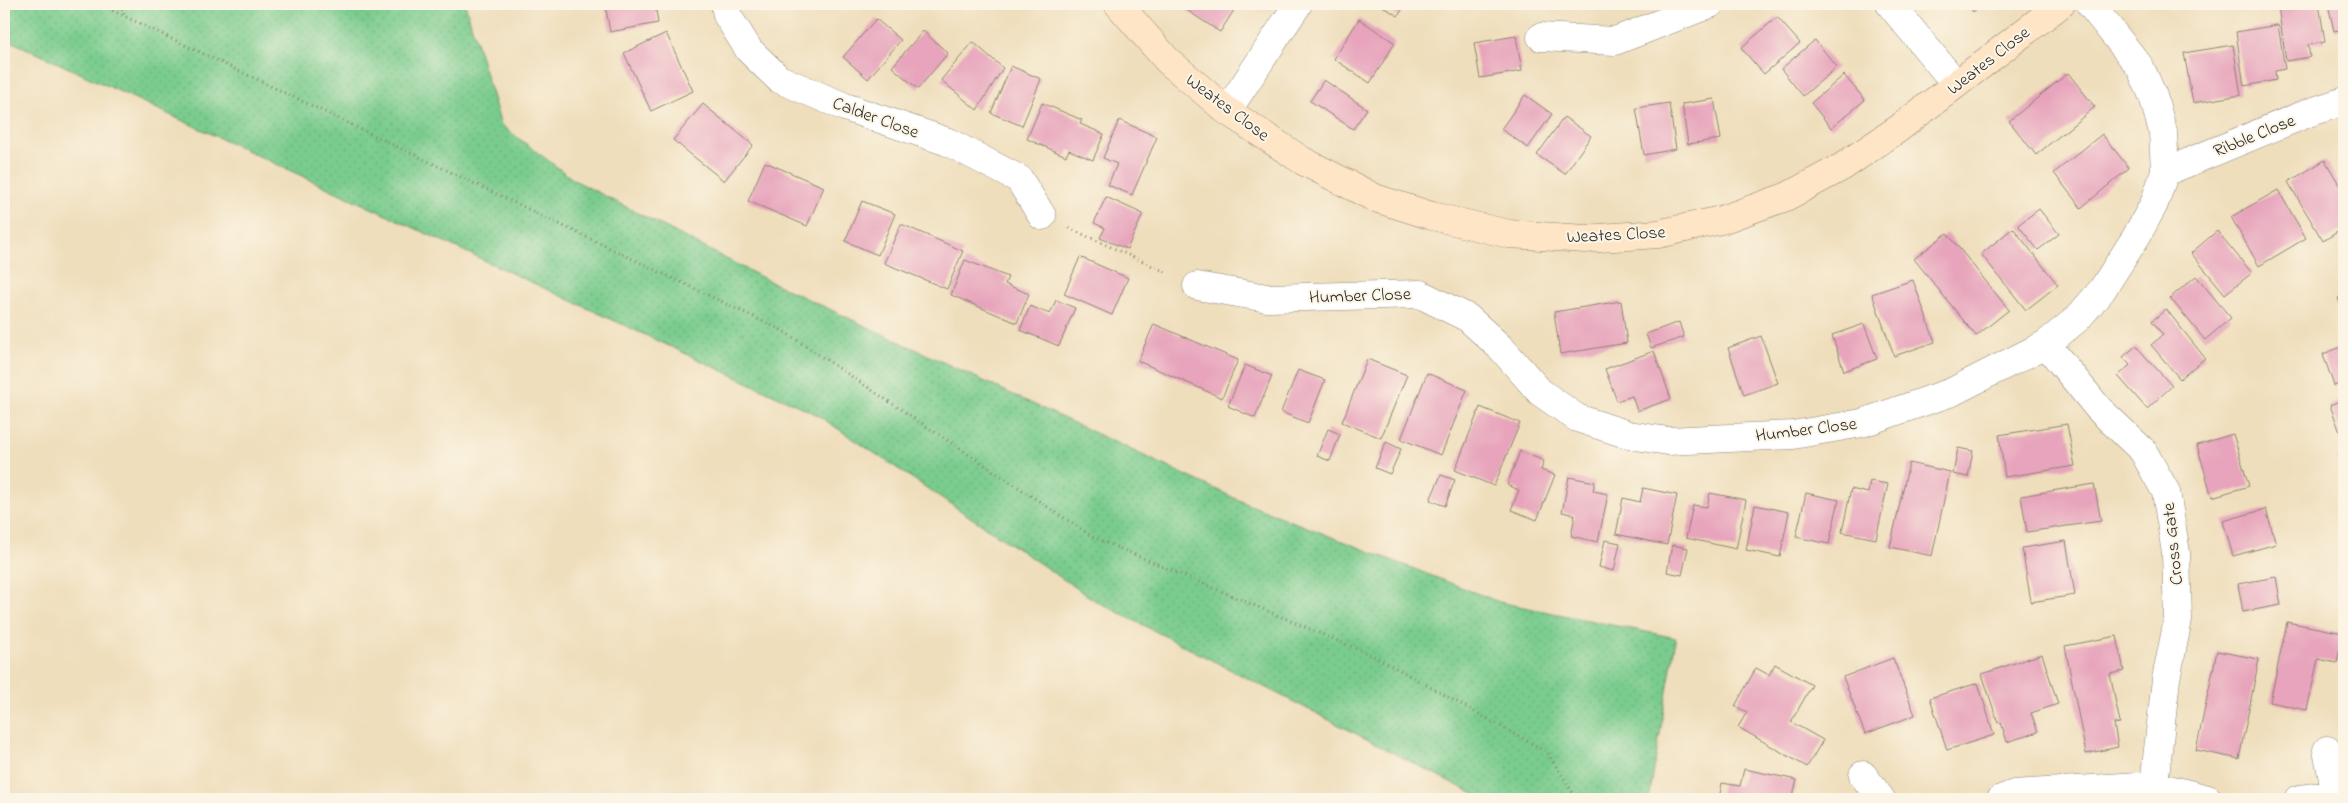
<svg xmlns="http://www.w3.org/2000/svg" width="2348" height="803" viewBox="0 0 2348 803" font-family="'Indie Flower',sans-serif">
<defs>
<pattern id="grass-dots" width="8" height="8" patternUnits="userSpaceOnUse" patternTransform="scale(1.25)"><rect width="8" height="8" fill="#7acc8e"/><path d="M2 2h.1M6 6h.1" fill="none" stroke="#6aaf7b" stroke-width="1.8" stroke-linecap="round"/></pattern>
</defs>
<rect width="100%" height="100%" fill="#fcf5e5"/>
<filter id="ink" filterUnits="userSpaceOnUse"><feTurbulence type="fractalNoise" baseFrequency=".02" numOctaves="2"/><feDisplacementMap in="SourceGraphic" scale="10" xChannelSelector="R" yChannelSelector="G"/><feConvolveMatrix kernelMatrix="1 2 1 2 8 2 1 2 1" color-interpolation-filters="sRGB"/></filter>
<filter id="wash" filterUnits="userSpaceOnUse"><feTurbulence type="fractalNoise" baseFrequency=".0096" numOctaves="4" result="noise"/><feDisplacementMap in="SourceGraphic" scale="20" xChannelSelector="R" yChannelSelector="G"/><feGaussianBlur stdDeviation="1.12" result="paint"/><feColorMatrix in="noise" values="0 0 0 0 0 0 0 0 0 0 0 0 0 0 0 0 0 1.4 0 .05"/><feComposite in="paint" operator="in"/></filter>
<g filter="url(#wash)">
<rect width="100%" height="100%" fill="#efdebc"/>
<path fill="url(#grass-dots)" stroke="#527c5c" d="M4 4H465L501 125 574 180 767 280 1245 503 1499 602 1676 638 1649 799H1484L1096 601 816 414 4 38Z"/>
<g id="blocks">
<path fill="#e7a4bc" d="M605 4H655L658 23 610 32Z
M1188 4H1238L1220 32 1185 9Z
M1379 4H1406L1398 16Z
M1967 4H1983L1973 12Z
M2291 4H2319L2325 42 2308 45 2310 57 2286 61 2278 6Z
M2328 4H2344V29L2334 31Z
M1777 17 1800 43 1764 74 1741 48Z
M876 19 901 40 868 79 843 57Z
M1359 19 1395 43 1370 83 1334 59Z
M2278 25 2285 69 2275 71 2276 80 2244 86 2236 32Z
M923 31 948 53 918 89 892 67Z
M666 33 693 91 651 111 624 53Z
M1516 36 1522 71 1480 78 1474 43Z
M1815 40 1837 67 1803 96 1781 69Z
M973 42 1003 68 977 110 941 80Z
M2233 45 2241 95 2193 103 2184 53Z
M1011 66 1041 79 1022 126 991 113Z
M2068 73 2095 107 2036 155 2009 121Z
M1844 75 1865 100 1831 128 1811 103Z
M1324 80 1367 109 1353 129 1310 101Z
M1525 95 1552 114 1528 148 1501 129Z
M1714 99 1721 139 1688 144 1682 104Z
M1042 103 1082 120 1080 124 1104 134 1093 160 1069 150 1066 156 1027 139Z
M1669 103 1676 149 1644 155 1636 108Z
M703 104 753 145 724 181 673 140Z
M1564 117 1591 136 1565 174 1537 155Z
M1119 120 1157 137 1132 195 1108 185 1117 164 1103 158Z
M2102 134 2129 168 2081 208 2054 173Z
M2325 160 2344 193V228L2323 241 2288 182Z
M765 162 824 187 807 226 748 201Z
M2278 190 2306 238 2259 266 2231 217Z
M1106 197 1143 214 1127 249 1100 238 1105 228 1094 223Z
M862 201 895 214 878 255 845 241Z
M2039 209 2059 234 2038 250 2018 225Z
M901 224 963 251 947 289 884 263Z
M2013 228 2058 285 2026 310 1981 254Z
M2217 231 2252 273 2225 294 2191 253Z
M1947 233 2009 310 1976 336 1914 259Z
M1080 257 1128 278 1112 315 1064 294Z
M965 260 1008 277 1005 284 1029 294 1017 323 951 295Z
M2196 276 2231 318 2205 340 2170 298Z
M1913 280 1935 342 1894 356 1872 294Z
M2344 296V314L2338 298Z
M1056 300 1075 308 1059 346 1020 330 1030 306 1050 314Z
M1621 301 1627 343 1560 354 1554 312Z
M2166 309 2205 358 2180 379 2151 345 2163 335 2152 321Z
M1679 322 1684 337 1651 348 1646 334Z
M1154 324 1238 360 1222 398 1138 361Z
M1864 324 1877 359 1844 371 1832 335Z
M1761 336 1778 383 1744 395 1728 348Z
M2136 346 2172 386 2147 409 2118 376 2130 365 2123 357Z
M2344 346V382L2334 386 2323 354Z
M1654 351 1671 399 1637 411 1632 396 1617 401 1605 369Z
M1367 359 1407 375 1381 438 1342 422Z
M1245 365 1272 376 1255 418 1228 406Z
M1298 370 1325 380 1308 423 1281 412Z
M1427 373 1467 390 1441 455 1401 439Z
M2344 399V443L2330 405Z
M1480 407 1520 423 1494 486 1455 470Z
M2067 424 2075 466 2005 477 1999 435Z
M1328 429 1340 434 1330 461 1317 456Z
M2233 434 2249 486 2212 497 2197 445Z
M1386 442 1401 449 1390 474 1375 468Z
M1958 448 1973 451 1968 477 1953 474Z
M1520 451 1544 461 1541 470 1555 475 1537 520 1511 510 1519 490 1507 485Z
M2344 455V473L2338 457Z
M1909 463 1950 472 1932 556 1890 547Z
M1441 475 1455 480 1445 506 1430 500Z
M1569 477 1595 482 1593 491 1608 494 1598 542 1571 536 1575 515 1562 512Z
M1870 481 1888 484 1876 539 1842 532 1851 489 1868 493Z
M2094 484 2101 521 2027 532 2021 496Z
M1643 488 1677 495 1667 545 1616 534 1623 498 1640 502Z
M1710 493 1746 500 1736 549 1686 538 1693 505 1707 507Z
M1806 493 1839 500 1829 544 1796 537Z
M1755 505 1789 512 1780 557 1746 550Z
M2266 509 2276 544 2233 556 2223 521Z
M1605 540 1620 543 1614 571 1599 567Z
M2066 541 2075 595 2031 602 2022 548Z
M1672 545 1688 548 1682 575 1667 572Z
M2276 577 2281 605 2243 612 2238 584Z
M2287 622 2343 633 2337 663 2318 659 2307 710 2270 702Z
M2117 636 2124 671 2110 674 2120 723 2114 724 2118 747 2086 754 2065 646Z
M2217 651 2259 659 2239 759 2196 750Z
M2042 654 2058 704 2031 713 2038 732 2007 742 2001 722 1998 723 1982 674Z
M1893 658 1915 715 1865 734 1843 677Z
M1775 664 1812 685 1791 722 1823 740 1807 767 1738 727 1747 712 1735 706 1756 668 1769 675Z
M1978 683 1994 735 1947 750 1930 698Z
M1744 769 1797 780 1792 799H1719L1722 783 1740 786Z"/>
</g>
</g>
<g filter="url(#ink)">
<use href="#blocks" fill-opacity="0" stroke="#8d8474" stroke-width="1"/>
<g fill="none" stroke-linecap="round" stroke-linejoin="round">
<defs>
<path id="street" d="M725 4 727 15 749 50 779 79 845 107 948 142 1019 179 1042 216
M1890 4 1956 84
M1541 37 1615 41 1710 4
M1227 111 1298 4
M2165 172 2308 113 2344 101
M1197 286 1267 298 1420 294 1468 318 1502 349 1540 392 1577 418 1629 435 1668 441 1793 435 1862 423 1952 392 2046 344 2077 319 2102 290 2136 237 2154 204 2165 172 2163 132 2153 96 2140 67 2090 4
M2046 344 2098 408 2143 451 2166 492 2176 553 2178 620 2166 679 2154 785
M2327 750 2337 799
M1863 775 1881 799
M2001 799 2014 794 2154 785 2208 799
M2299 799 2336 794"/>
<path id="secondary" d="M1118 4 1167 60 1227 111 1303 161 1375 198 1432 216 1509 234 1585 239 1658 234 1721 220 1786 197 1842 167 1898 129 2061 4"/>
</defs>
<use href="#street" stroke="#8d8474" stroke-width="29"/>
<use href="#secondary" stroke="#8d8474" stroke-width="29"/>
<path stroke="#8d8474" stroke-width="3" stroke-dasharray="1 4" stroke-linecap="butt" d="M99 4 783 331 1093 537 1376 657 1547 752 1577 799
M120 4 126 17
M1069 228 1168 273"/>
<use href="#street" stroke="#fff" stroke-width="28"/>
<use href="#secondary" stroke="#fde5c5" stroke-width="28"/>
</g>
</g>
<g text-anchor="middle" stroke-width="4" stroke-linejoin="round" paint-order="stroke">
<g font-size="18" fill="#2b2b2b" stroke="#fcf5e5">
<text transform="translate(1988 60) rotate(-38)" y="6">Weates Close</text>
<text transform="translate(1228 107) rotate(37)" y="6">Weates Close</text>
<text transform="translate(876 117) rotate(20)" y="6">Calder Close</text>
<text transform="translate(2254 135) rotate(-22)" y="6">Ribble Close</text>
<text transform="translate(1616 234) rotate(-3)" y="6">Weates Close</text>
<text transform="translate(1360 295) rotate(-2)" y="6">Humber Close</text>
<text transform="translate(1806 429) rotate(-7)" y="6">Humber Close</text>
<text transform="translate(2172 544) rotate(-96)" y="6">Cross Gate</text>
</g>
</g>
<rect width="2348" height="803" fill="none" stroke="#fcf5e5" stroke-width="20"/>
</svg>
